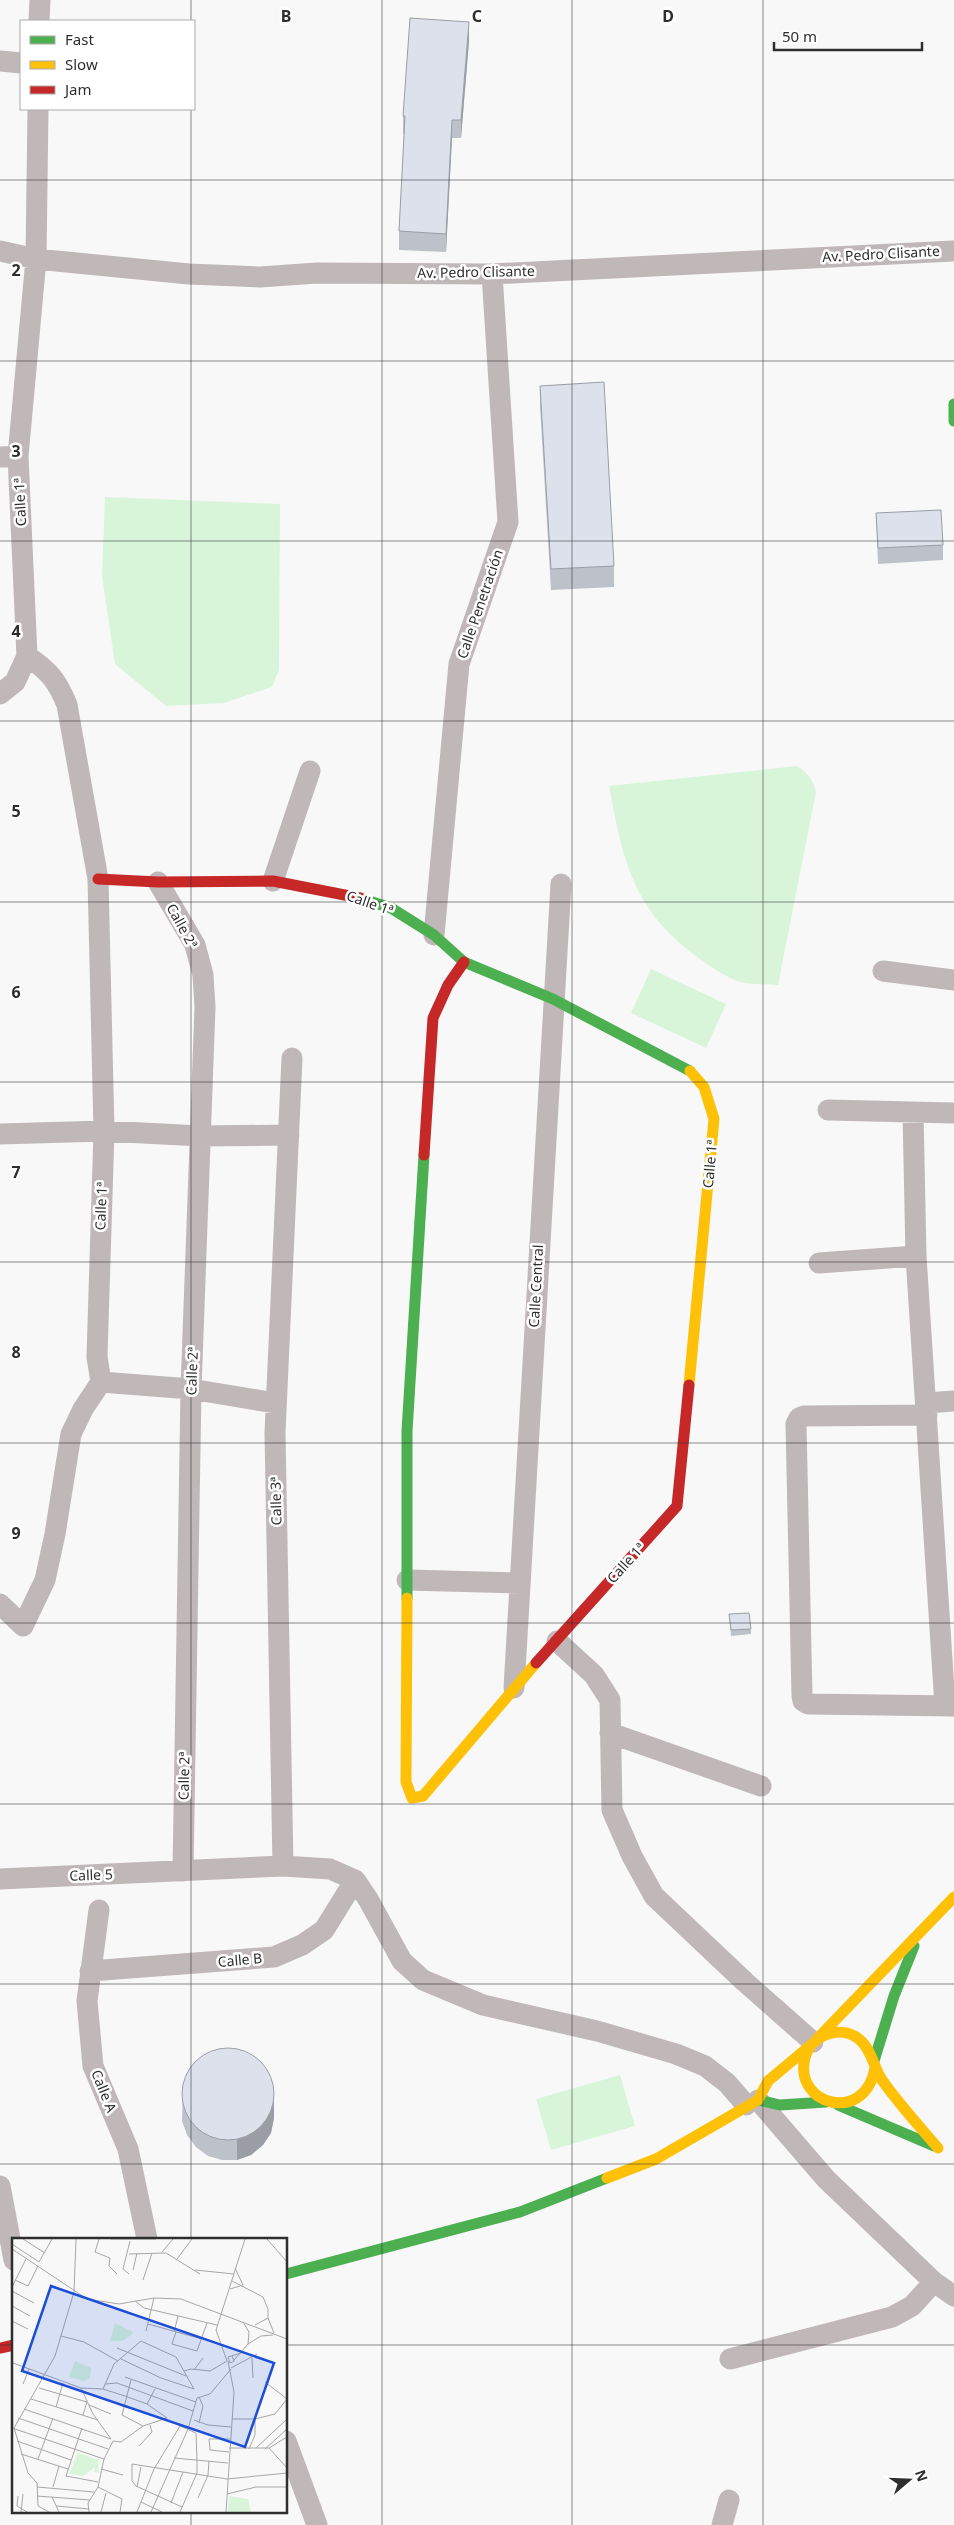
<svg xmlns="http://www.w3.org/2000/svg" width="954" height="2525" viewBox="0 0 954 2525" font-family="'Noto Sans',sans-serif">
<rect width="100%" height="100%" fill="#f8f8f9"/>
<path fill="#d8f5da" d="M105 497 280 504 279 670 272 687 224 703 166 706 115 664 102 576Z
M797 766C808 773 813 779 816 792L778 985C766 984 749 985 737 981 720 974 702 961 688 950 631 904 622 855 609 786Z
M651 969 726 1004 706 1048 631 1013Z
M620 2075 635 2126 551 2150 536 2099Z"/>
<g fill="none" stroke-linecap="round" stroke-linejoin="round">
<path stroke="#c0b7b9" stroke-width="21" d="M39 21 40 0
M0 61 21 63
M0 251 36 259 189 274 260 277 317 273 492 274 954 251
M0 457 18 456
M27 656C49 671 57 680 67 705L98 879 104 1131 97 1357 101 1382
M0 694 15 682 27 656 18 456 36 259 38 109
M273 881 310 771
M158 882 195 945 203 975 205 1007 191 1389 183 1871
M434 935 459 664 508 522 492 274
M883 971 954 980
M828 1110 954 1113
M913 1113 916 1256 945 1706
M0 1134 104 1131 201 1136 289 1135
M819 1263 916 1256
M101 1382 191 1389 275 1403
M926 1403 954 1401
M927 1415 804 1416 799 1418 796 1424 802 1696 803 1701 808 1704 954 1706
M407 1580 519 1583
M0 1604 23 1626 45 1580 55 1534 71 1434 83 1409 101 1382
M557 1641 594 1675 610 1700 612 1810 632 1856 654 1896 745 1982 813 2042
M514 1688 561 884
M610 1733 761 1786
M283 1866 275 1433 292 1058
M0 1879 283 1866 330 1869 355 1880 368 1899 402 1961 423 1980 483 2005 597 2031 676 2054 705 2066 727 2083 746 2105
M99 1910 87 2001 93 2066 128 2149 147 2239
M90 1971 274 1957 302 1945 324 1930 355 1880
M758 2100 826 2179 934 2282 954 2296
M0 2186 14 2260
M730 2359 892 2317 912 2306 934 2282
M286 2441 317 2525
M722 2525 729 2500"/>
<path stroke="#4caf50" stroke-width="11" d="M954 404V421
M360 898 391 908 434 935 464 962 553 999 690 1071
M407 1598V1431L424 1155
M874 2061 894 1996 914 1946
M758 2100 780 2105 826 2102
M838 2105 934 2146
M286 2274 520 2212 607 2178"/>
<path stroke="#ffc107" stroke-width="11" d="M689 1385 714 1119 704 1087 690 1071
M407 1598 406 1782 412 1798 423 1796 536 1663
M817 2039 954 1897
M875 2068C865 2125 793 2105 805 2058 811 2034 842 2024 860 2040 871 2049 874 2068 882 2080 899 2104 919 2126 938 2148
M607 2178 656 2159 758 2100 768 2081 811 2045"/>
<path stroke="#c62828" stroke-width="11" d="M98 879 158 882 273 881 360 898
M424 1155 433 1018 448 985 464 962
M536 1663 677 1506 689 1385
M0 2348 14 2345"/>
</g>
<path fill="#bdc2ca" d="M469 41 461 138H452L446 252 399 250V231L404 134H403V116Z
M540 386 614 566V587L551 590 540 406Z
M876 513 943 545V560L878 564Z
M729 1614 751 1629V1634L731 1636Z
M183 2085 274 2118 271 2133 263 2145 251 2155 237 2160H222L208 2156 196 2147 187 2135 182 2121Z"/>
<path fill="#9a9ea4" d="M469 22V41L461 138V120Z
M452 120V138L446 252V234Z
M274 2098V2118L271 2133 263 2145 251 2155 237 2160V2140Z"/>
<path fill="#dce1eb" stroke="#9a9ea4" d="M410 18 469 22 461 120H452L446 234 399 231 405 116H403Z
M604 382 614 566 551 569 540 386Z
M941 510 943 545 878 548 876 513Z
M749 1613 751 1629 731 1630 729 1614Z
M182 2094a46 46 0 1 1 92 0a46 46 0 1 1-92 0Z"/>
<path fill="none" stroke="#2e2e2f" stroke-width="1" stroke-opacity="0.55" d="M191 0V21M382 0V2525M572 0V2525M763 0V2525M191 109V2239M0 180H954M0 361H954M0 541H954M0 721H954M0 902H954M0 1082H954M0 1262H954M0 1443H954M0 1623H954M0 1804H954M0 1984H954M0 2164H954M0 2345H14M286 2345H954M191 2511V2525"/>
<g text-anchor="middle" stroke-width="5" stroke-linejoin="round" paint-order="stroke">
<g font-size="14" fill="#2e2e2f" stroke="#fff">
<text transform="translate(881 254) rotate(-3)" y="5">Av. Pedro Clisante</text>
<text transform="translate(476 272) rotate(-1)" y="5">Av. Pedro Clisante</text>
<text transform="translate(20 502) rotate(-93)" y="5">Calle 1ª</text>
<text transform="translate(480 604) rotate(-71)" y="5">Calle Penetración</text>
<text transform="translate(370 903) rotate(19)" y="5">Calle 1ª</text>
<text transform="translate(182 926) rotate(61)" y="5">Calle 2ª</text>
<text transform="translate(710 1164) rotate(-85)" y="5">Calle 1ª</text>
<text transform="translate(101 1206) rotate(-88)" y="5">Calle 1ª</text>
<text transform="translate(536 1286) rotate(-87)" y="5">Calle Central</text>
<text transform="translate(192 1371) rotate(-88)" y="5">Calle 2ª</text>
<text transform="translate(276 1501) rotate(-91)" y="5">Calle 3ª</text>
<text transform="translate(626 1563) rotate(-48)" y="5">Calle 1ª</text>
<text transform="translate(184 1776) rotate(-89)" y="5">Calle 2ª</text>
<text transform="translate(91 1875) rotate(-2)" y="5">Calle 5</text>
<text transform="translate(240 1960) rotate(-5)" y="5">Calle B</text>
<text transform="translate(104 2091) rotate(68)" y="5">Calle A</text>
</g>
</g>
<g transform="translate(12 2238)">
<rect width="275" height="275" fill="#f8f8f9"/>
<path d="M103 85 121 94 119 97 110 103H98ZM63 123 79 130 78 140 72 143 57 139ZM66 215 86 222 87 235 82 234 83 229 71 238 57 236ZM217 258 236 261 239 274H216Z" fill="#d8f5da"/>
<path fill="none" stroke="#a7a7a8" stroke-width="1" d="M11 1 33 15M87 1 83 14 98 20 97 28 105 36M99 1H144M255 1 275 24M0 6 27 24M0 11 75 61 107 66 142 60 169 61 275 101M150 14 161 1M117 16 154 15 188 36M165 21 180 1M27 24 40 1M121 32 125 15M183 32 222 36M117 36 111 31 118 3M3 42 16 48 26 28M131 42 140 15M220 43 251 59 256 71V80M0 49 14 21M218 51 231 47 223 30M0 53 22 65M123 63 132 70 205 87M0 68 18 78M0 83 16 91M231 84 237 94 236 106M136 86 190 101M243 87 256 80 262 95M134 93 142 60M162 94 166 78M164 94 160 106 185 113 195 85M49 98 72 104 106 123M236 106 249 98 261 97M105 110 174 138M220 118 222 123 218 125 216 119 229 115M240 120 241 140M109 121 149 140 182 151M222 122 236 106M215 123 204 92 233 1M1 125 69 150 91 151 113 158 135 166 155 180 131 188 109 204 101 203M219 130 245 116M182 132 191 120M172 133 179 131 198 133 215 123M113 139 184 164M119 142 110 177 131 188M253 144 275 161M11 146 17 131M93 146 105 145 181 173M27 150 75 164 71 177M69 150 81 176 99 201M91 151 102 126 129 103 164 119 182 151M187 159 191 168 187 185M19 161 86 182M135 166 143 151M77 167 99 176M110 168 131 174M44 169 51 145M12 171 99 201M6 180 96 211M220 181H243L263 176 275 161M182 182 196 187 219 189M0 190 92 221M70 190 54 238 86 244M5 203 59 222M127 208 140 194 138 187M217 210H257L275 230M244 210 275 181M257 210 275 199M237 211 243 197V181M253 211 275 191M217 214 198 212 197 201H218M9 216 56 231M162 220 216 225M26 221 41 180M89 231 111 237M25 249 82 254M41 249 47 228M86 249 110 261 108 274M125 249 129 229M215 256 244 249H275M6 258 5 268 15 274M25 258 78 262M40 259 47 274M186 260 196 237 197 223M129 264 150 274M159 265 171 234M44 268 77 271M170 269 124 248 120 243V226L215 241 275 235M9 274 11 256M37 274 26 268 25 245 16 235 2 190 43 118 62 54 64 1M77 274 76 265 86 249 92 221 101 203M89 274 94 255M125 274 142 231 168 188 184 195 185 222V235L168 274M139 274 176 191 185 160 198 156 219 131M214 274 222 154 216 123"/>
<path fill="#1d4ed8" fill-opacity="0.15" stroke="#1d4ed8" stroke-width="2.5" d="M39 48 262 125 233 209 10 133Z"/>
<rect width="275" height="275" fill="none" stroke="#2e2e2f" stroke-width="2.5"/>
</g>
<g font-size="16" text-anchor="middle" font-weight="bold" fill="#2e2e2f" stroke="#fff" stroke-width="5" stroke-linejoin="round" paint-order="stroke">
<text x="286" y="22">B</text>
<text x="477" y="22">C</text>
<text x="668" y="22">D</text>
<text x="16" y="276">2</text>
<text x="16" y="457">3</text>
<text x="16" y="637">4</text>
<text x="16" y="817">5</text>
<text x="16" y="998">6</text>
<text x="16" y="1178">7</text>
<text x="16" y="1358">8</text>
<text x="16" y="1539">9</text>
</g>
<rect x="20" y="20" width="175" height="90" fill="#ffffff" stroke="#ababac"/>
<rect x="30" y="36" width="25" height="8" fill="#4caf50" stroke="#ababac"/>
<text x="65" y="45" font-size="15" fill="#2e2e2f">Fast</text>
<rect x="30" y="61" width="25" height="8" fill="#ffc107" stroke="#ababac"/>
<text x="65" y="70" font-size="15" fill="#2e2e2f">Slow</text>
<rect x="30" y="86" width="25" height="8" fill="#c62828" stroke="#ababac"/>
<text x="65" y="95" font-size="15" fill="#2e2e2f">Jam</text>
<g transform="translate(909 2480) rotate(71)" stroke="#ffffff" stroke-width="4" paint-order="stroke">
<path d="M0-4L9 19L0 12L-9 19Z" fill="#2e2e2f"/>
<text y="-8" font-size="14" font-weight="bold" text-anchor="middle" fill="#2e2e2f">N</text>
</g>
<path d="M774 42v8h148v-8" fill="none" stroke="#2e2e2f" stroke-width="2.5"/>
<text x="782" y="42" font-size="15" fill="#2e2e2f" stroke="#ffffff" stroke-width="4" paint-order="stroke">50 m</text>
</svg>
